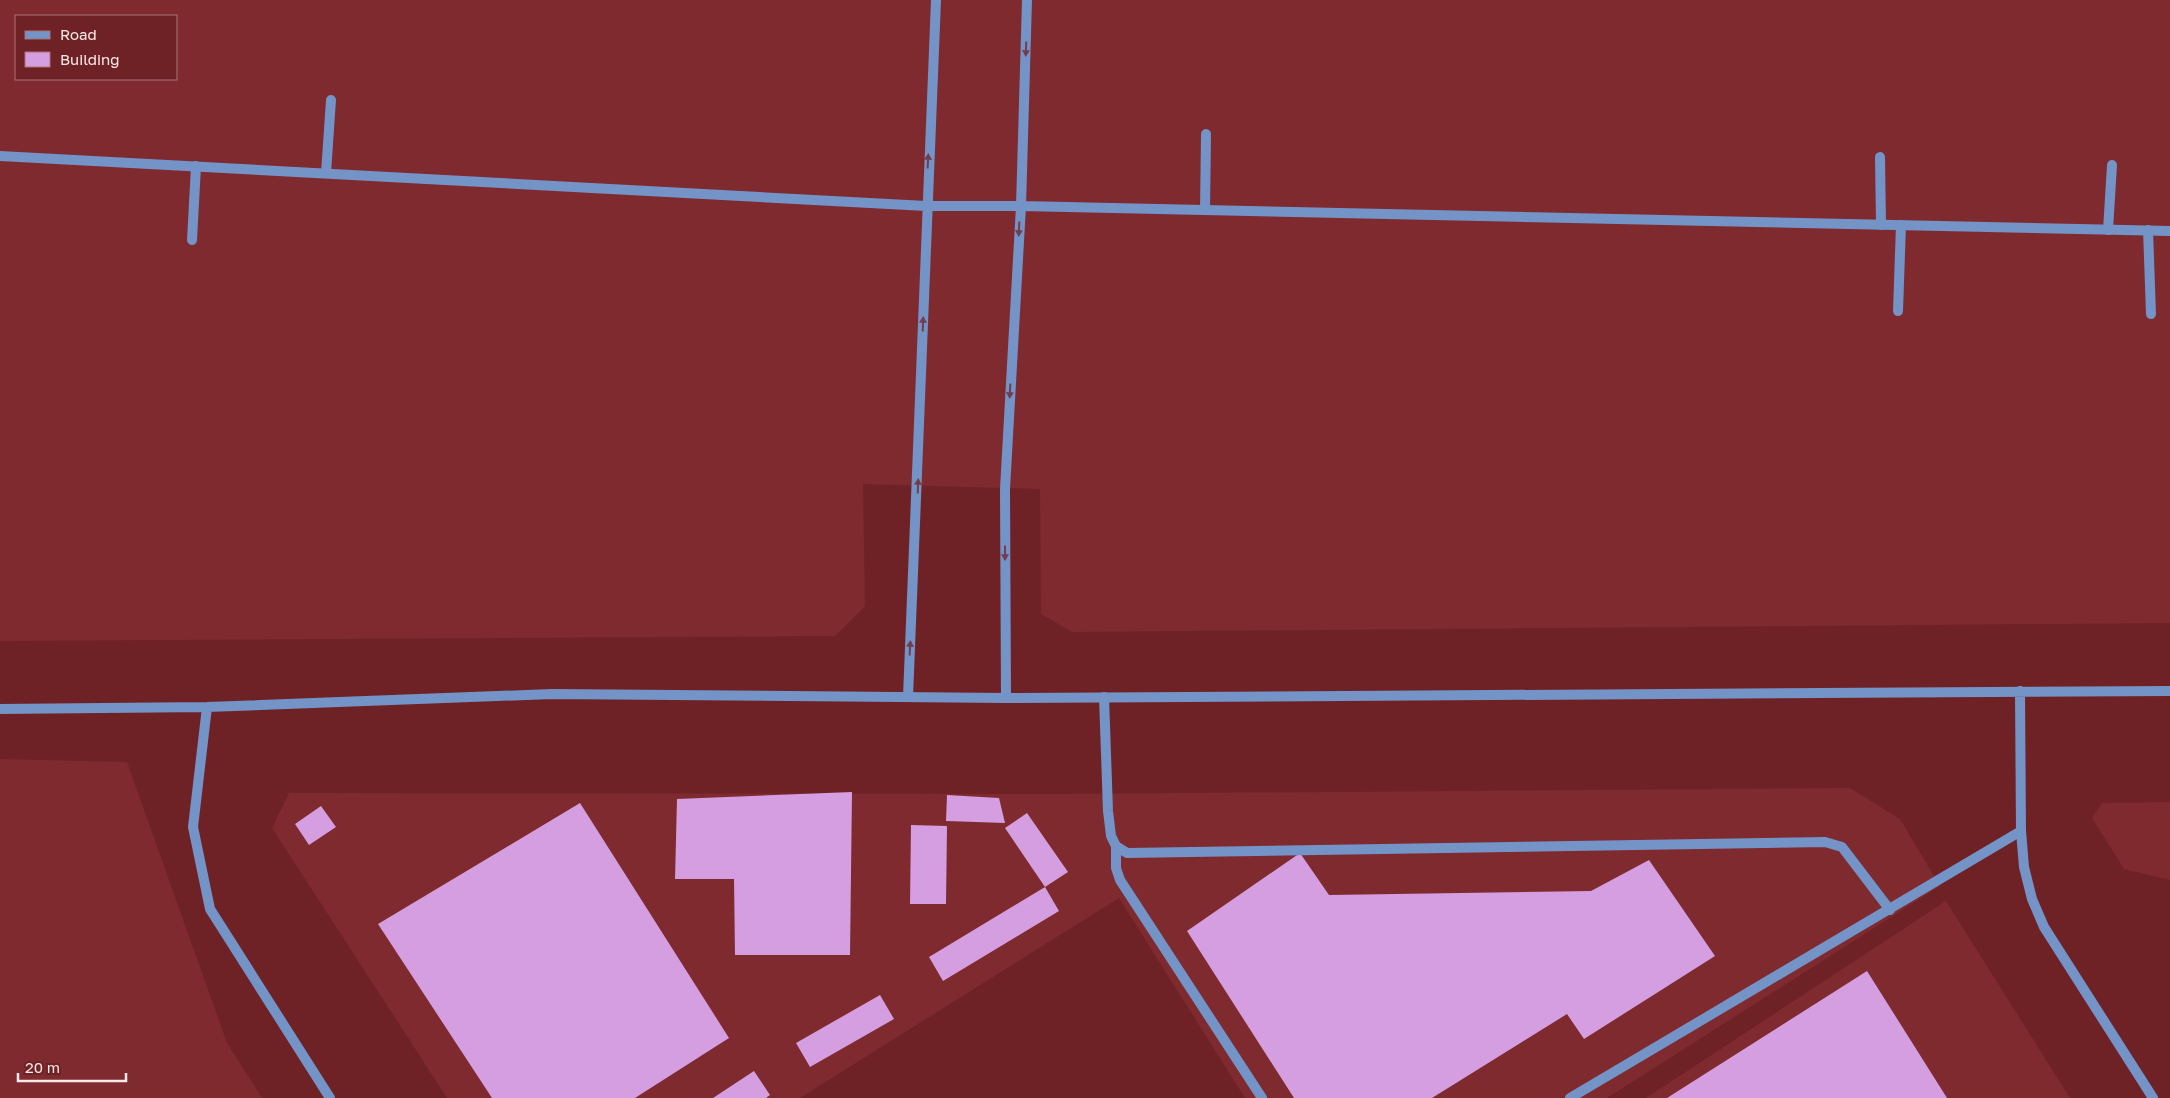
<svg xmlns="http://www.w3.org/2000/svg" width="2170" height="1098" viewBox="0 0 2170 1098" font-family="'Golos Text',sans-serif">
<rect width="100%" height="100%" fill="#6f2226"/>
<path fill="#7e2a2f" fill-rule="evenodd" d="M0 0H2170V623L1072 632 1041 614 1040 489 863 484 865 606 835 636 0 641ZM16 16H176V79H16Z
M0 759 127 762 227 1043 262 1098H0Z
M1850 788 1900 819 1940 886 1607 1098H1245L1119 898 800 1098H447L272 828 289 793 1055 794Z
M2170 802V880L2124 869 2092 818 2102 803Z
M1946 901 2070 1098H1646Z"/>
<path fill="#d59ee0" d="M852 792 850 955H735L734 879H675L677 799Z
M947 795 999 798 1005 823 946 821Z
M580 803 729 1038 635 1098H492L378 924Z
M321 806 336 827 309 845 295 824Z
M1027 813 1068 872 1045 887 1005 828Z
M911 825 947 826 946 904H910Z
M1300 853 1329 895 1591 891 1649 860 1715 956 1584 1039 1567 1014 1432 1098H1294L1187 931Z
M1045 887 1059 911 943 981 929 957Z
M1867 971 1947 1098H1667Z
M880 995 894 1019 810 1067 796 1043Z
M754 1071 770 1095 766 1098H713Z"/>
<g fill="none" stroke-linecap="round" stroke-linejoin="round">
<path stroke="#7493c7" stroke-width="10" d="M1880 157 1881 225
M326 173 331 100
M1205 210 1206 134
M2108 230 2112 165
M2148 230 2151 314
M192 240 196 166
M1898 311 1901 225
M1104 697 1108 811 1111 836 1116 846 1127 853 1825 842 1842 847 1890 910
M1116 846V868L1120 880 1262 1098
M1570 1098 2021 831"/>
<path stroke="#7493c7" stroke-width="10" d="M0 156 926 206H1021L2170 231
M2020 691 2021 831 2024 867 2032 899 2044 927 2153 1098
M908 697C919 465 925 232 936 0
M1006 698 1005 489 1021 206 1027 0
M207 707 193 827 210 909 330 1098
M0 709 207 707 552 694 1006 698 2170 691"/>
</g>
<defs><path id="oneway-solid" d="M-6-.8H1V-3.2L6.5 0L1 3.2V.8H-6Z" transform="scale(1.25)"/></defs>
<g fill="#703e4e">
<use href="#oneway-solid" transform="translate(1026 49) rotate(92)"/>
<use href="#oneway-solid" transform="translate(928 161) rotate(-87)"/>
<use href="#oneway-solid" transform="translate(1019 229) rotate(93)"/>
<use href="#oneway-solid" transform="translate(923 324) rotate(-88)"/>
<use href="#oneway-solid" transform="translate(1010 391) rotate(93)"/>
<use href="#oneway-solid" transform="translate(918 486) rotate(-88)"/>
<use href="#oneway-solid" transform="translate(1005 553) rotate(90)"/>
<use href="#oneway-solid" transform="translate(910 648) rotate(-87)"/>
</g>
<rect x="15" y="15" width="162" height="65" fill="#6f2226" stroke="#a97274"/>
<rect x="25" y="31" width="25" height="8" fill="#7493c7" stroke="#a97274"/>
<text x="60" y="40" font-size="15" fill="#ffebea">Road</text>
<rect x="25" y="52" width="25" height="15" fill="#d59ee0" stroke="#a97274"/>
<text x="60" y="65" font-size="15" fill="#ffebea">Building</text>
<path d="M18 1073v8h108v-8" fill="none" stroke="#ffebea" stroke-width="2.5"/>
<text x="25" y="1073" font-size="15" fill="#ffebea" stroke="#6f2226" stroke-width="4" paint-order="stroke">20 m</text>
</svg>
